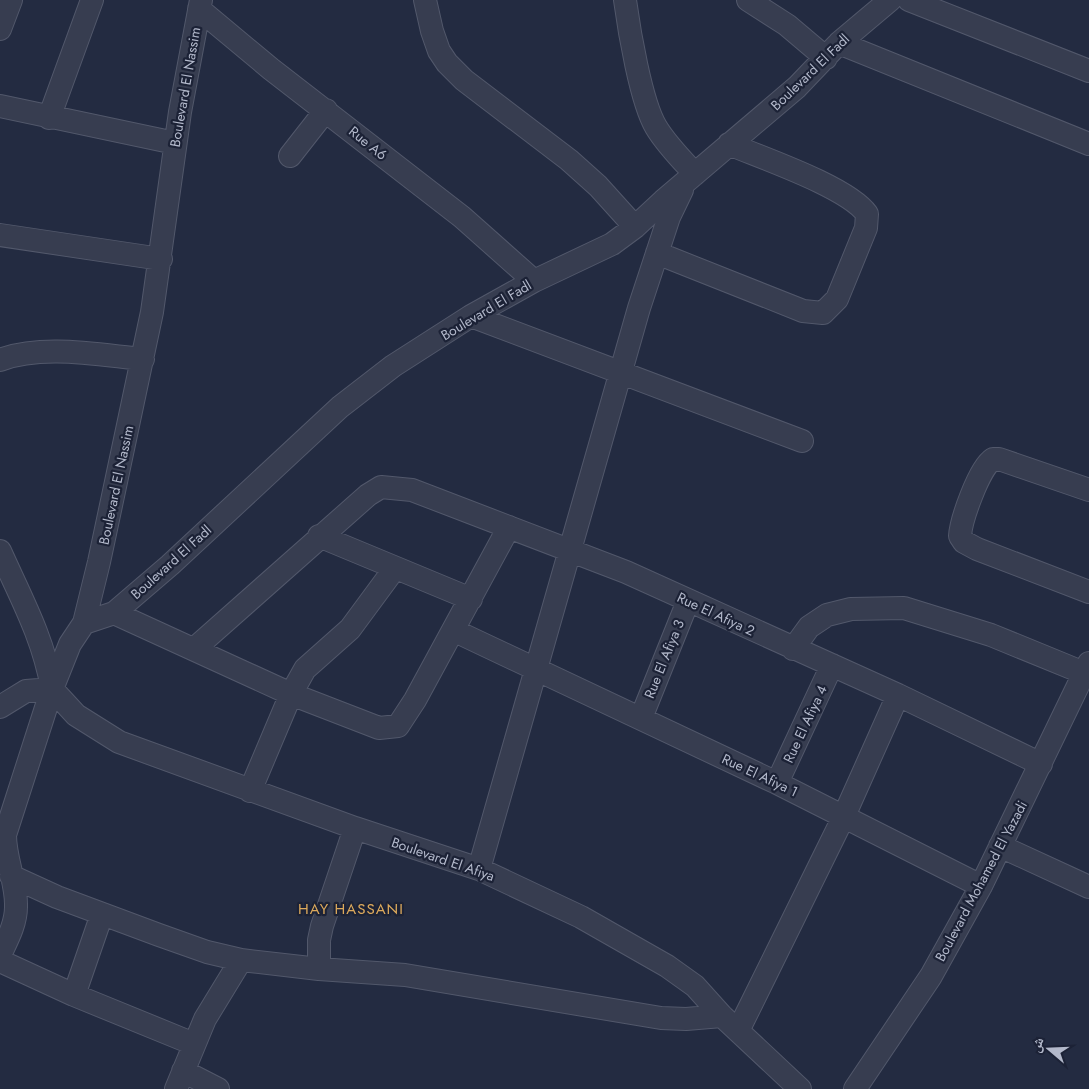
<svg xmlns="http://www.w3.org/2000/svg" width="1089" height="1089" viewBox="0 0 1089 1089" font-family="Jost,'Noto Naskh Arabic',sans-serif">
<rect width="100%" height="100%" fill="#232b41"/>
<g fill="none" stroke-linecap="round" stroke-linejoin="round">
<defs>
<path id="minor" d="M425 0 432 31 439 51 447 63 464 80 569 160 598 186 635 227
M625 0C629 30 641 102 656 127 666 144 681 159 695 174
M748 0 787 25 826 58
M909 0 1089 71
M199 9 271 69 462 217 534 281
M0 29 11 0
M839 43 1089 144
M0 106 175 143
M49 118 92 0
M290 156 326 110
M0 235 161 259
M657 253 803 311 823 313 837 299 866 228 867 214C848 187 762 158 729 144
M471 316 802 441
M0 360C42 344 99 355 143 359
M1089 490 999 459H993C979 468 961 520 960 536L964 542 977 549 1089 592
M319 536 471 599
M0 551C21 598 43 637 52 688
M114 613 291 694 379 728 398 726 415 700 509 527
M84 623 114 613 170 565 340 407 393 366 471 316 534 281 612 244 635 227 663 201 797 87 839 43 890 0
M455 631 777 783 981 886
M194 649 368 495 381 487 412 490 626 572 898 695 1041 764
M793 649 809 627 827 615 851 609 904 608 991 635 1084 673
M52 689 76 715 119 742 355 828 479 869 581 917 667 966 695 986 722 1016 800 1089
M0 707 26 691 52 689
M641 718 688 601
M777 783 832 665
M250 791 291 694 305 669 350 629 395 568
M1000 846 1089 887
M479 869 639 308 669 217 682 190
M11 876 57 897 159 935 207 952 241 960 319 969 405 975 661 1018 686 1019 722 1016
M0 955C7 940 16 924 16 907 17 883 5 860 5 835L52 689 70 644 84 623 99 562 152 312 180 112 201 0
M0 961 74 995 194 1044
M319 969V940L322 926 355 828
M74 995 102 914
M738 1031 844 816 898 695
M183 1071 218 1089
M176 1089 205 1019 241 960
M855 1089 931 976 981 886 1089 663"/>
</defs>
<use href="#minor" stroke="#52586b" stroke-width="24"/>
<use href="#minor" stroke="#373d50" stroke-width="22"/>
</g>
<g text-anchor="middle" stroke-width="4.5" stroke-linejoin="round" paint-order="stroke">
<g font-size="14" fill="#b3b9cb" stroke="#1c2236">
<text transform="translate(810 72) rotate(-44)" y="5">Boulevard El Fadl</text>
<text transform="translate(185 87) rotate(-80)" y="5">Boulevard El Nassim</text>
<text transform="translate(368 143) rotate(39)" y="5">Rue A6</text>
<text transform="translate(486 310) rotate(-31)" y="5">Boulevard El Fadl</text>
<text transform="translate(116 485) rotate(-78)" y="5">Boulevard El Nassim</text>
<text transform="translate(171 562) rotate(-42)" y="5">Boulevard El Fadl</text>
<text transform="translate(716 614) rotate(25)" y="5">Rue El Afiya 2</text>
<text transform="translate(664 659) rotate(-68)" y="5">Rue El Afiya 3</text>
<text transform="translate(805 724) rotate(-65)" y="5">Rue El Afiya 4</text>
<text transform="translate(760 775) rotate(25)" y="5">Rue El Afiya 1</text>
<text transform="translate(443 859) rotate(19)" y="5">Boulevard El Afiya</text>
<text transform="translate(981 881) rotate(-62)" y="5">Boulevard Mohamed El Yazadi</text>
</g>
<g font-size="15" letter-spacing="1" fill="#ddaa5c" stroke="#1c2236">
<text x="351" y="914">HAY HASSANI</text>
</g>
</g>
<g transform="translate(1049 1049) rotate(289)" stroke="#1c2236" stroke-width="4" paint-order="stroke">
<path d="M0-4L9 19L0 12L-9 19Z" fill="#b3b9cb"/>
<text y="-8" font-size="14" font-weight="bold" text-anchor="middle" fill="#b3b9cb">ش</text>
</g>
</svg>
